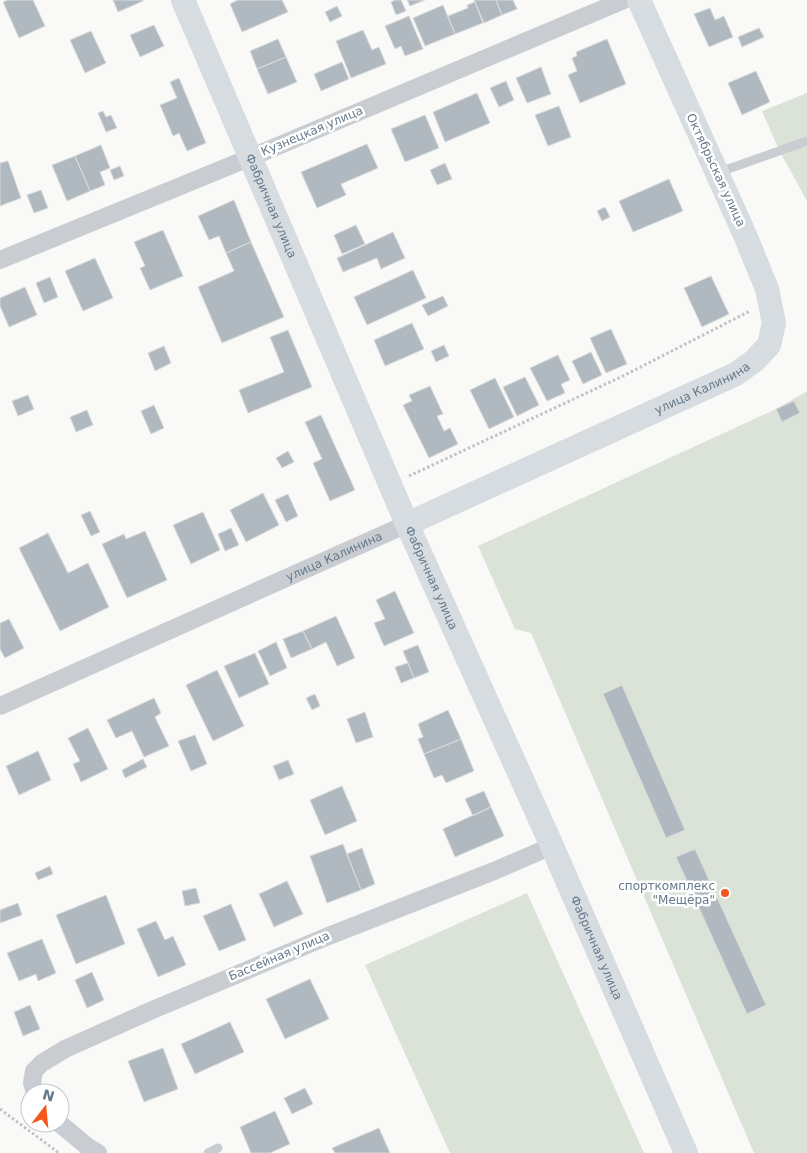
<svg xmlns="http://www.w3.org/2000/svg" width="807" height="1153" viewBox="0 0 807 1153" font-family="'DejaVu Sans',sans-serif">
<rect width="100%" height="100%" fill="#f9faf7"/>
<path fill="#dbe2d7" d="M807 93V201L779 150 762 111Z
M807 391V1153H754L531 633 515 629 478 546 776 409Z
M527 893 644 1153H450L365 965Z"/>
<path fill="#b0b9c0" stroke="#dbdbd9" d="M8 0H33L45 26 19 38 3 2Z
M113 0H143V1L118 12Z
M238 0H282L288 12 242 32 230 4Z
M395 0H401L406 11 396 15 391 2Z
M407 0H425L410 6Z
M474 0H496L502 15 484 23Z
M496 0H513L517 9 502 15Z
M475 2 483 23 455 34 448 16 468 8 467 5Z
M443 5 455 34 425 46 413 18Z
M337 6 342 16 330 22 325 12Z
M710 8 715 20 724 16 733 37 709 47 694 14Z
M409 16 423 49 405 56 401 46 395 49 385 26Z
M154 25 164 46 140 57 130 35Z
M759 28 764 37 742 47 738 37Z
M363 30 372 50 379 47 386 64 351 78 336 41Z
M91 31 106 63 85 73 70 40Z
M278 39 286 57 257 69 250 51Z
M607 39 626 84 580 103 568 75 577 71 572 58 577 56 576 52Z
M286 57 297 82 268 94 257 69Z
M342 62 349 79 321 91 314 74Z
M541 67 551 94 527 103 516 78Z
M756 71 770 102 742 115 728 83Z
M179 78 206 143 187 151 179 133 173 136 160 105 177 98 170 82Z
M506 81 514 100 499 107 490 88Z
M477 93 490 123 445 142 433 112Z
M559 106 571 137 548 146 535 115Z
M103 111 106 117 111 115 117 128 106 132 98 113Z
M425 115 439 148 405 162 391 129Z
M367 144 378 168 341 184 346 195 317 208 301 172Z
M101 145 110 168 100 172 105 185 90 191 75 156Z
M75 156 90 191 67 201 52 165Z
M8 161 21 198 0 206V163Z
M445 163 452 179 437 185 430 170Z
M120 166 124 176 114 180 110 170Z
M669 179 683 211 633 232 619 201Z
M41 190 48 208 34 213 27 195Z
M234 200 251 242 226 253 219 236 209 240 198 216Z
M605 207 610 217 602 221 597 211Z
M356 225 365 244 342 254 334 235Z
M163 230 183 276 150 290 140 268 145 266 134 242Z
M393 232 405 258 381 269 377 258 343 272 337 258Z
M251 242 284 317 222 343 198 287 234 271 226 253Z
M95 258 113 298 83 311 65 271Z
M413 270 426 298 367 325 354 297Z
M711 276 729 314 702 327 684 288Z
M50 277 58 297 44 303 36 283Z
M25 287 37 315 9 327 0 306V298Z
M443 296 448 306 428 316 422 305Z
M412 323 424 349 385 366 374 340Z
M611 329 627 364 606 373 590 338Z
M288 330 312 387 248 413 239 390 284 372 270 337Z
M444 345 449 356 436 362 431 351Z
M164 346 171 363 155 371 148 353Z
M591 352 602 375 583 384 572 361Z
M558 355 570 380 561 384 565 393 547 401 530 368Z
M525 377 539 405 517 416 503 387Z
M495 378 514 417 489 429 470 390Z
M430 386 443 414 437 416 444 431 450 428 458 444 429 458 403 405 412 401 409 395Z
M28 395 34 409 18 416 12 401Z
M794 401 800 413 782 422 776 409Z
M154 405 164 428 151 434 141 411Z
M87 410 93 425 76 432 70 417Z
M321 415 355 490 330 501 313 463 322 459 305 422Z
M288 451 294 462 282 468 276 458Z
M263 493 279 525 246 542 230 510Z
M288 494 298 516 286 522 275 500Z
M90 511 100 532 91 536 81 515Z
M203 512 220 550 191 564 173 525Z
M231 528 239 545 225 551 218 534Z
M145 531 167 580 127 598 102 544 124 534 126 539Z
M48 533 68 573 88 563 109 607 60 631 19 548Z
M395 591 414 633 384 646 374 623 385 619 376 600Z
M336 616 355 658 337 666 326 642 312 649 303 631Z
M9 619 24 648 5 658 0 649V623Z
M303 631 312 649 291 658 283 639Z
M276 642 287 668 270 676 258 651Z
M418 645 429 672 414 678 403 651Z
M255 653 269 684 239 698 224 666Z
M408 663 414 678 401 683 395 667Z
M217 670 244 726 213 741 186 685Z
M622 685 685 830 666 838 603 694Z
M315 694 320 706 312 710 306 698Z
M154 698 161 713 155 717 169 746 144 757 132 731 116 738 107 720Z
M448 710 461 739 424 754 418 739 423 737 418 724Z
M365 712 373 737 356 743 347 719Z
M88 728 108 769 81 782 73 764 80 761 68 738Z
M195 735 207 764 191 771 178 741Z
M461 739 474 771 446 783 442 775 434 778 424 754Z
M38 751 51 780 19 795 6 766Z
M143 759 147 767 125 778 122 770Z
M288 760 294 774 279 780 273 766Z
M342 786 357 821 325 835 310 800Z
M484 791 491 807 473 816 465 799Z
M491 807 504 836 455 857 443 829Z
M343 844 361 890 327 903 310 856Z
M362 848 375 884 361 890 347 854Z
M695 849 766 1005 747 1014 676 857Z
M50 866 53 874 38 880 35 873Z
M287 881 303 914 274 927 259 894Z
M196 888 200 903 185 906 182 891Z
M106 895 125 944 76 964 56 915Z
M18 903 22 915 0 923V910Z
M231 904 246 940 219 951 203 916Z
M156 921 165 940 173 936 186 965 158 977 137 929Z
M42 939 56 973 38 981 36 974 19 981 7 953Z
M92 972 104 1000 87 1008 75 980Z
M310 979 329 1019 285 1039 266 999Z
M30 1005 40 1029 23 1036 14 1012Z
M230 1022 244 1052 195 1074 181 1044Z
M163 1048 178 1089 144 1102 128 1061Z
M305 1088 313 1104 292 1114 284 1098Z
M275 1111 290 1144 270 1153H251L240 1127Z
M379 1128 390 1153H335L332 1148Z"/>
<g fill="none" stroke-linecap="round" stroke-linejoin="round">
<path stroke="#c0c3c5" stroke-width="3" stroke-dasharray="2.5 2.5" stroke-linecap="butt" d="M409 476 623 376 750 311
M0 1109 59 1153"/>
<path stroke="#c9cdd1" stroke-width="9" d="M717 173 807 141
M208 1153 218 1148"/>
<g stroke="#c9cdd1" stroke-width="18">
<path d="M0 260 249 158 624 0"/>
<path id="s1" d="M0 706 407 524"/>
<path d="M35 1093 32 1083 34 1071 42 1063 65 1049 150 1011 326 937 494 871 552 846"/>
<path d="M59 1123 88 1147 98 1153"/>
</g>
<g stroke="#d6dce0" stroke-width="24">
<path id="s2" d="M183 0 407 524 552 846 686 1153"/>
<path id="s3" d="M407 524 736 374 754 361 769 345 774 323 767 289 745 235 639 0"/>
</g>
</g>
<circle fill="#f5561b" stroke="#fff" stroke-width="2" cx="725" cy="893" r="5"/>
<g text-anchor="middle" stroke-width="5" stroke-linejoin="round" paint-order="stroke">
<g font-size="12" fill="#65798b" stroke="#fff">
<text transform="translate(312 131) rotate(-23)" y="4">Кузнецкая улица</text>
<text transform="translate(716 170) rotate(65)" y="4">Октябрьская улица</text>
<text dy="4" stroke="none"><textPath href="#s2" startOffset="224">Фабричная улица</textPath></text>
<text dy="4" stroke="none"><textPath href="#s3" startOffset="325">улица Калинина</textPath></text>
<text dy="4" stroke="none"><textPath href="#s1" startOffset="366">улица Калинина</textPath></text>
<text dy="4" stroke="none"><textPath href="#s2" startOffset="629">Фабричная улица</textPath></text>
<text dy="4" stroke="none"><textPath href="#s2" startOffset="1034">Фабричная улица</textPath></text>
<text transform="translate(279 956) rotate(-23)" y="4">Бассейная улица</text>
</g>
<g font-size="12" fill="#65798b" stroke="#fff" text-anchor="end">
<text x="715" y="890">спорткомплекс<tspan x="715" dy="14">"Мещёра"</tspan></text>
</g>
</g>
<g transform="translate(45 1108) rotate(16)"><circle r="24" fill="#ffffff" stroke="#c1c9d1"/>
<path d="M0-4L9 19L0 12L-9 19Z" fill="#f5561b"/>
<text y="-8" font-size="14" font-weight="bold" text-anchor="middle" fill="#65798b">N</text>
</g>
</svg>
